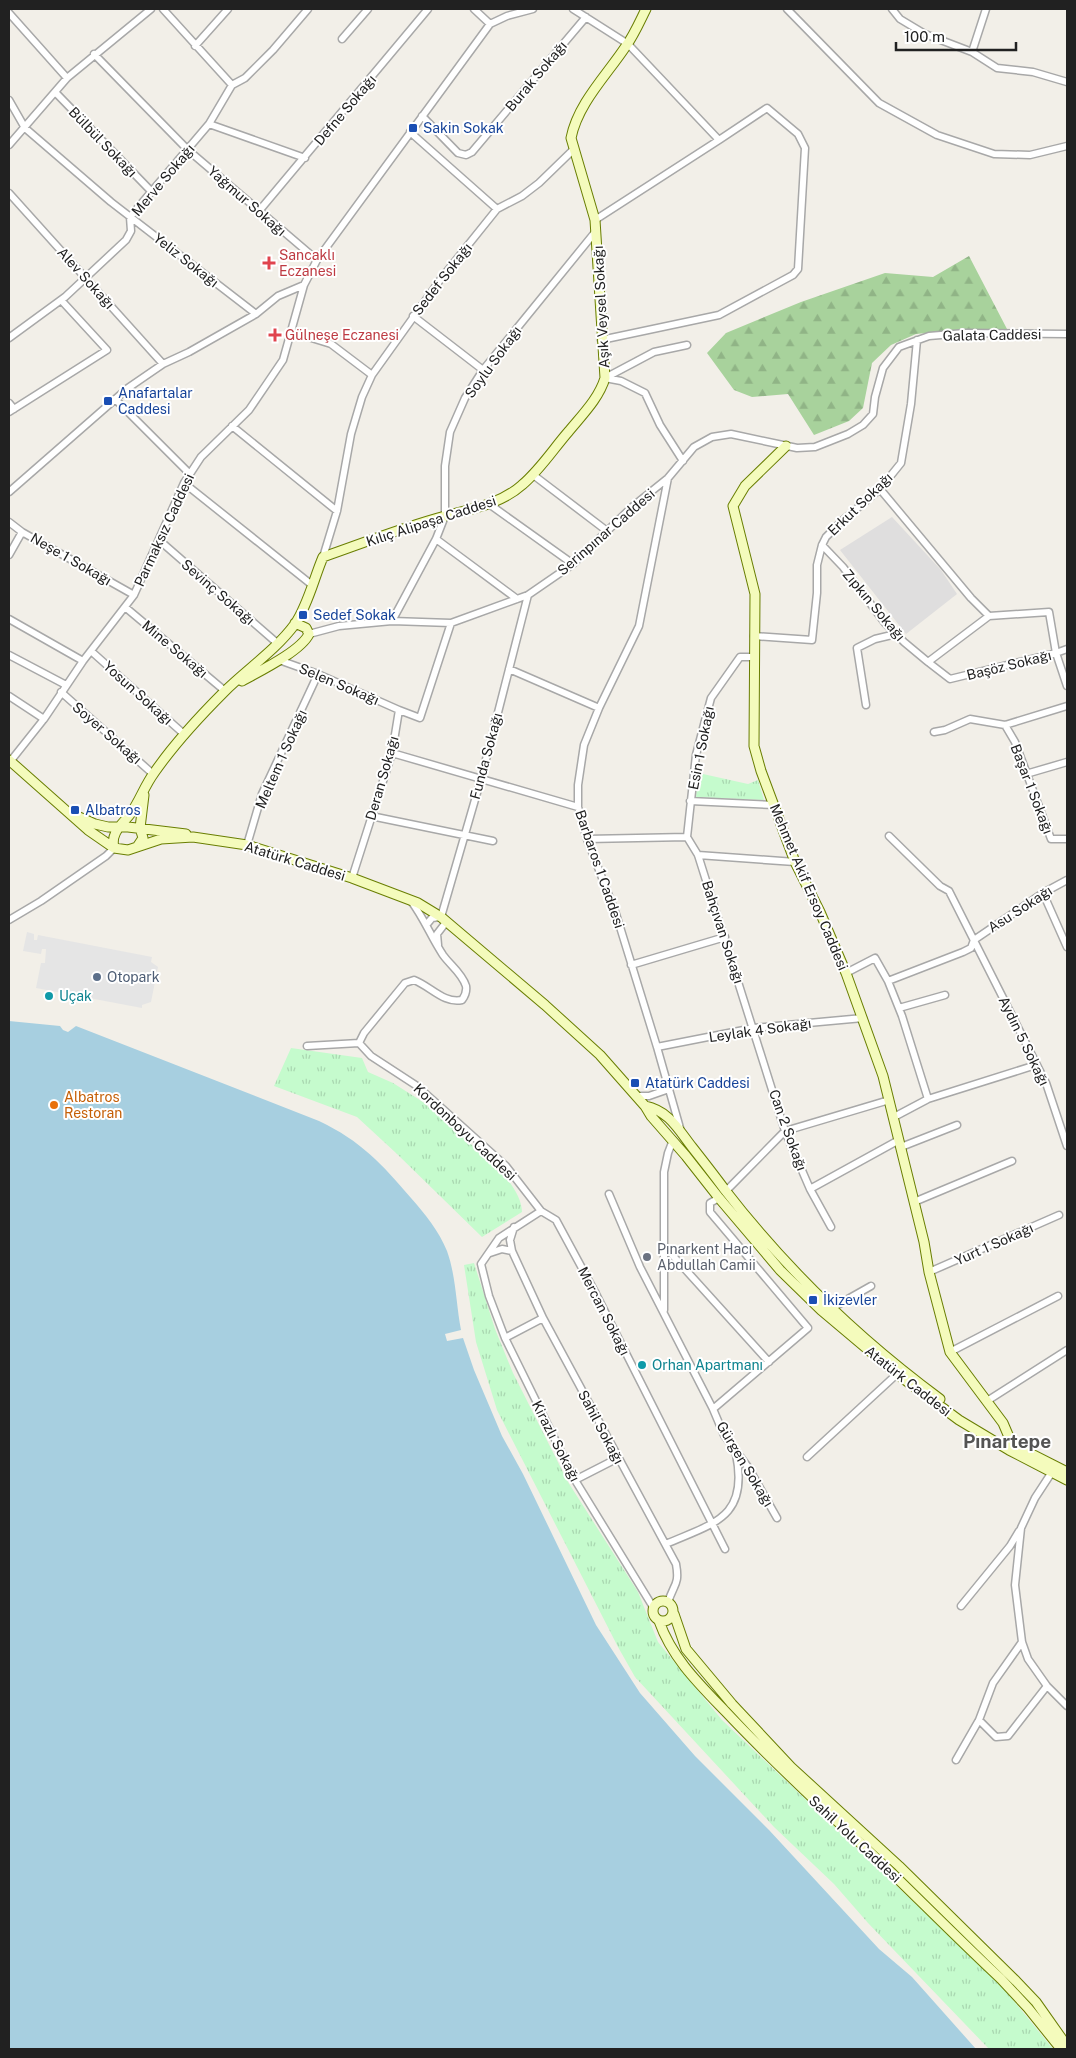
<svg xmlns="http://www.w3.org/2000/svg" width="1076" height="2058" viewBox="0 0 1076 2058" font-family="'Public Sans',sans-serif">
<defs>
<pattern id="forest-firs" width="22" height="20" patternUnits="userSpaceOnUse" patternTransform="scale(1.25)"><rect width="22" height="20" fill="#a8d29c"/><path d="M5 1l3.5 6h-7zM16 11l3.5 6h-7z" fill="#90b486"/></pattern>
<pattern id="park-tufts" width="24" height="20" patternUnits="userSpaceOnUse" patternTransform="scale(1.25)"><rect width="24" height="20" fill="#c5fbcd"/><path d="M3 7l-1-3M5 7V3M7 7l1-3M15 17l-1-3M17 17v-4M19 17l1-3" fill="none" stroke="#a9d7b0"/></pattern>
</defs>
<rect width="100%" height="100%" fill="#f2efe8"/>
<path fill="#dfdede" d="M892 517 941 570 957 594 906 634 840 550Z"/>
<path fill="url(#forest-firs)" d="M969 256 1007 329 957 330 916 334 891 345 872 363 863 408 849 421 814 435 788 394 752 397 734 390 707 353 726 333 801 302 885 273 933 277Z"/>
<path fill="url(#park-tufts)" d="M703 774 748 784 758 780 764 800 696 797 698 777 700 774Z
M291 1048 362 1058 368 1072 393 1083 423 1102 481 1153 484 1152C497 1167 522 1191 522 1212L482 1237 396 1153 357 1117 274 1086Z
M474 1263 495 1329 513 1373 568 1482 638 1592 658 1642 722 1720 1001 1985 1053 2049H989L868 1923 834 1884 774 1827 635 1677 618 1647 497 1410 476 1342 464 1265Z"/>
<path fill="#e5e5e5" d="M27 932 34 934V940H37L38 935 152 957 151 962 158 967 151 1002 142 1005V1008L36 988 41 963H45L46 949H42L41 954 23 951Z"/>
<path fill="#a7cfe0" d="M9 1021 60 1026 63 1030 68 1032 76 1026 319 1121C361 1141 382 1164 411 1198 425 1214 439 1231 447 1251 456 1276 456 1304 461 1330L445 1334 447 1341 463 1338 474 1370 502 1436 523 1474 596 1625 640 1693 695 1756 769 1830 879 1949 912 1977 976 2049H9Z"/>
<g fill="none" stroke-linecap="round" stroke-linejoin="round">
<defs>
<path id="street" d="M163 9 232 85
M474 9 490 24
M573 9 628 44 719 140 767 108 798 134 805 148 798 269 793 275 719 315 601 340
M787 9 879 103 937 135 994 154 1030 155 1067 146
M892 9 900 19 925 34 972 52 997 68 1033 72 1067 82
M9 13 67 78
M342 39 368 9
M195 46 228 9
M972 52 986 9
M94 54 188 150 317 260
M56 93 150 190
M9 100 25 128 111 202 256 314
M422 116 458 153 466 155 472 152 586 17
M209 124 305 158
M410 132 497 209
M9 145 67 78 151 9
M9 193 163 364
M259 211 428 9
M595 220 719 140
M413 316 483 370
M292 332 331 344 372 375
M9 338 65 297 126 240 131 231 130 217 209 124 232 85 245 78 273 50 308 9
M605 378 621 381 645 393 660 425 683 461
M605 378 654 352 687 345
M115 399 190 474
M9 403 14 409
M9 412 107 350 61 300
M232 426 337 511
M532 474 607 531
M668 478 639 626 599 708 584 745 578 785V807L587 839 616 914 657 1047 680 1128
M184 483 312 585
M880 489 971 598 989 616
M9 492 128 388 163 364 189 352 256 314 278 296 304 285
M489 504 573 564
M9 522 22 532 134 595
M436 539 517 599
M159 540 277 643
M822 545 843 567 885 623 904 642 928 662
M9 555 22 532
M323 557 337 511 351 434 362 397 372 375 440 280 497 209 522 196 539 183 573 150
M125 607 225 691
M9 619 83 661
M392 621 436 539 445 516V466L450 432 465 398 483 370 596 231
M309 634 339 626 392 621 451 623 528 595 573 564 632 507 668 478 694 447 712 437 731 434 797 448 815 447 848 434 863 425 873 414 875 397 883 368 899 347 929 336 965 333 1067 334
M754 636 812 640 817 593V565L822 545 826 537 842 521 880 489 901 463 911 404 917 340
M1067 649 1056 653 950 679 928 662 989 616 1049 612 1056 653 1067 686
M91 651 185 735
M9 655 66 685
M279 660 318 674 399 710
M509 669 599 708
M61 692 153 774
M9 696 44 719
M866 705 857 648 875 639 896 634
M1005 725 1015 742 1051 839H1067
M934 732 945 730 970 719 1005 725 1067 706
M392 753 578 807
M9 763 44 719 83 661 134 595 184 483 201 457 249 410 283 360 304 285 317 260 490 24 507 16 533 9
M1026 774 1067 762
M690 801 774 805
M371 816 493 841
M889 836 940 886 949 891 1046 1083 1067 1146
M687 837 698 855 785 1131 810 1189 831 1227
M687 837 696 755 711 698 740 657H754
M587 839 687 837
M247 845 262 794 318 674
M698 855 795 862
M352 878 392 753 399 710 420 718 451 623
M1043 893 1067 947
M9 920 41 901 106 856 114 848
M427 924 432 918 441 917 481 779 528 595
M974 940 1043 893 1067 880
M438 945 437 934 447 921
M631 965 725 937
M846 973 875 958 888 981 902 1016 928 1099 894 1117
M888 981 963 952 971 948 974 940
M899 1008 945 995
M359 1043 371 1056 417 1086 435 1102 506 1166 541 1211 556 1220 596 1294 725 1549
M359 1043 364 1033 405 983 414 980C430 986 444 1004 462 1000 465 996 467 992 466 986 462 973 450 965 443 955 431 937 424 918 411 901
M307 1046 359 1043
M657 1047 754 1028 863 1018
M636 1096H649L669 1089
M928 1099 1036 1065
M901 1147 957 1125
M810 1189 899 1140
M726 1191 785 1131 889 1100
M609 1194 640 1267 713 1409 724 1435 748 1467 777 1518
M914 1202 1012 1161
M541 1211 499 1238 481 1264 489 1296 505 1338 575 1480 653 1607
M514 1227 510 1240 512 1251 543 1318 676 1564C680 1586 673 1584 668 1603
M665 1247 769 1362
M490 1253 502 1249 512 1251
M929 1272 1059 1215
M832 1308 871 1286
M664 1310V1172L668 1153 673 1140
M505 1338 543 1318
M950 1352 1058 1296
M987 1401 1067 1350
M713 1409 808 1328 710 1212V1203L719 1198
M807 1457 897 1374
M1052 1472 1035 1498 1021 1528 1015 1585 1022 1642 1028 1659 1047 1686 1067 1706
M575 1480 618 1458
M666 1544C714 1523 749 1518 736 1454
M961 1606 1010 1546 1019 1531
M979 1720 996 1737 1008 1736 1047 1686
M956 1760 979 1720 993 1683 1022 1642"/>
<path id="secondary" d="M786 446 745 486 733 506 755 594 754 746 761 771 795 862 820 912 846 973 883 1076 924 1242 929 1272 950 1352 1003 1423 1012 1444 1009 1450
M242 681C260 671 301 651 309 634L306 628 295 623
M9 760 88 830 114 848 128 850 161 839 193 837 247 845 352 878 418 903 441 917 545 1005 600 1055 645 1106 651 1116 686 1156 719 1198 780 1270 821 1310 897 1374 959 1420 1009 1450 1067 1480
M77 816 95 824 108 827H128L186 834
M137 847 143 838 140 828 144 795
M114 848C110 832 123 824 131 813 140 800 145 785 154 773 174 744 199 717 224 692 247 669 275 651 295 624 308 605 314 578 323 557 363 543 404 527 445 516 471 509 501 504 522 485 540 470 554 448 569 431 583 414 599 398 605 378L595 220 571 138C578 103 607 75 626 46 634 35 640 21 646 9
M645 1106C669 1111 678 1129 692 1147 703 1161 714 1175 725 1190 786 1269 859 1339 940 1399
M1008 1442 1067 1472
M653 1611a10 10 0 1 1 20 0a10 10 0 1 1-20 0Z
M674 1614 686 1649 732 1704 791 1767 899 1866 1016 1981 1036 2002 1067 2046
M659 1621C672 1658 699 1684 726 1712 772 1761 821 1806 870 1852 914 1894 957 1938 1001 1979L1028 2008 1061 2049"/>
</defs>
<use href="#street" stroke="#a8a8a8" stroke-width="9"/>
<use href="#secondary" stroke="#697e02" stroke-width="11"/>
<use href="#street" stroke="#fff" stroke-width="6"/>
<use href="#secondary" stroke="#f4fbbc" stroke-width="9"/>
</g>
<g fill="#1a4fb4" stroke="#fff" stroke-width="2">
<rect x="408" y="123" width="10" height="10" rx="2.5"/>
<rect x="103" y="396" width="10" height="10" rx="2.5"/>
<rect x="298" y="610" width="10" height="10" rx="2.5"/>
<rect x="70" y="805" width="10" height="10" rx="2.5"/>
<rect x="630" y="1078" width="10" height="10" rx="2.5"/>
<rect x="808" y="1295" width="10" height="10" rx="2.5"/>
</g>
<g fill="#e0444e" stroke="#fff" stroke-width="2">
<path d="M266.5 255.5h5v5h5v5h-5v5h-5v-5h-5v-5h5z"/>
<path d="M272.5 327.5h5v5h5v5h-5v5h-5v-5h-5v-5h5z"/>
</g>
<circle fill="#5c6f8a" stroke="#fff" stroke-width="2" cx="97" cy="977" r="5"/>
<g fill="#0f9aa8" stroke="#fff" stroke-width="2">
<circle cx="49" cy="996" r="5"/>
<circle cx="642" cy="1365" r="5"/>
</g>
<circle fill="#e8710a" stroke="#fff" stroke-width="2" cx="54" cy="1105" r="5"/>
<circle fill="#6b7280" stroke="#fff" stroke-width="2" cx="647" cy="1257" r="5"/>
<g text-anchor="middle" stroke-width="4" stroke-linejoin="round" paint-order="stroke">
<g font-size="14" fill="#212121" stroke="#fff">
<text transform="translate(536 76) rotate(-50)" y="5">Burak Sokağı</text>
<text transform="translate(345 110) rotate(-50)" y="5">Defne Sokağı</text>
<text transform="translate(103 142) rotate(46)" y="5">Bülbül Sokağı</text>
<text transform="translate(163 180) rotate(-50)" y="5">Merve Sokağı</text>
<text transform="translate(247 201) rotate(41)" y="5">Yağmur Sokağı</text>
<text transform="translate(186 260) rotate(38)" y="5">Yeliz Sokağı</text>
<text transform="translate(86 278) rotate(48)" y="5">Alev Sokağı</text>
<text transform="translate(442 279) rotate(-52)" y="5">Sedef Sokağı</text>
<text transform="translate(601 307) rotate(-93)" y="5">Aşık Veysel Sokağı</text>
<text transform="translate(992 335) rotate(-1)" y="5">Galata Caddesi</text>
<text transform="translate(493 362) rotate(-54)" y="5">Soylu Sokağı</text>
<text transform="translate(860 504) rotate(-44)" y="5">Erkut Sokağı</text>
<text transform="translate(431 521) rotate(-18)" y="5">Kılıç Alipaşa Caddesi</text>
<text transform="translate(164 530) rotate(-65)" y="5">Parmaksız Caddesi</text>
<text transform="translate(606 532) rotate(-41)" y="5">Serinpınar Caddesi</text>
<text transform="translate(71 559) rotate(30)" y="5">Neşe 1 Sokağı</text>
<text transform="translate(218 592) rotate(41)" y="5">Sevinç Sokağı</text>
<text transform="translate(874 605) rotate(50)" y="5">Zıpkın Sokağı</text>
<text transform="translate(175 649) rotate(40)" y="5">Mine Sokağı</text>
<text transform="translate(1009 665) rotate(-14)" y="5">Başöz Sokağı</text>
<text transform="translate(339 684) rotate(23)" y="5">Selen Sokağı</text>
<text transform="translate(138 693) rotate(42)" y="5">Yosun Sokağı</text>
<text transform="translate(107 733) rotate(41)" y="5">Soyer Sokağı</text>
<text transform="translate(701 748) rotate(-79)" y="5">Esin 1 Sokağı</text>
<text transform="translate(486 756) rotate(-75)" y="5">Funda Sokağı</text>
<text transform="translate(281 759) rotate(-66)" y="5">Meltem 1 Sokağı</text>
<text transform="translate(382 778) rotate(-74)" y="5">Deran Sokağı</text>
<text transform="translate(1032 789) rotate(69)" y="5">Başar 1 Sokağı</text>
<text transform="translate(295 861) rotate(17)" y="5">Atatürk Caddesi</text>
<text transform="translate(600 869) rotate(71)" y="5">Barbaros 1 Caddesi</text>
<text transform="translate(809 887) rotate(67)" y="5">Mehmet Akif Ersoy Caddesi</text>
<text transform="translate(1020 909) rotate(-33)" y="5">Asu Sokağı</text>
<text transform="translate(723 932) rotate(72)" y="5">Bahçıvan Sokağı</text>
<text transform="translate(760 1030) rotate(-8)" y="5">Leylak 4 Sokağı</text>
<text transform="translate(1024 1041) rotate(64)" y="5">Aydın 5 Sokağı</text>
<text transform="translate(788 1130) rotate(70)" y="5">Can 2 Sokağı</text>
<text transform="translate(465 1132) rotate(43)" y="5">Kordonboyu Caddesi</text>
<text transform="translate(994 1244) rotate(-24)" y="5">Yurt 1 Sokağı</text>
<text transform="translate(604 1311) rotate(63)" y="5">Mercan Sokağı</text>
<text transform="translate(908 1381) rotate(38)" y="5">Atatürk Caddesi</text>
<text transform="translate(601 1427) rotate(62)" y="5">Sahil Sokağı</text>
<text transform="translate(556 1441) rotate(63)" y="5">Kirazlı Sokağı</text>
<text transform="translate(745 1464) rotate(59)" y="5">Gürgen Sokağı</text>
<text transform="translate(855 1839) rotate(43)" y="5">Sahil Yolu Caddesi</text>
</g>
<g font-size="14" fill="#164399" stroke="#fff" text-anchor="start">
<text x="423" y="133">Sakin Sokak</text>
<text x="118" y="398">Anafartalar<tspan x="118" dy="16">Caddesi</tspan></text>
<text x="313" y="620">Sedef Sokak</text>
<text x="85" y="815">Albatros</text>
<text x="645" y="1088">Atatürk Caddesi</text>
<text x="823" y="1305">İkizevler</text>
</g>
<g font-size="14" fill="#be3a42" stroke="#fff" text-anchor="start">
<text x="279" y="260">Sancaklı<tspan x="279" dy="16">Eczanesi</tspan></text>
<text x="285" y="340">Gülneşe Eczanesi</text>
</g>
<g font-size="14" fill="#4e5e75" stroke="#fff" text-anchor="start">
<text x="107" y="982">Otopark</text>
</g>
<g font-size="14" fill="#0d838f" stroke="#fff" text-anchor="start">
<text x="59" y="1001">Uçak</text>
<text x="652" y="1370">Orhan Apartmanı</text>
</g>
<g font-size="14" fill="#c56008" stroke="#fff" text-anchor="start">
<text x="64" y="1102">Albatros<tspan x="64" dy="16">Restoran</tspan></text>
</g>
<g font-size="14" fill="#5b616d" stroke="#fff" text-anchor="start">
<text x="657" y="1254">Pınarkent Hacı<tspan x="657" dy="16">Abdullah Camii</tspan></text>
</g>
<g font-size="19" font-weight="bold" fill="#545454" stroke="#fff">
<text x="1007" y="1448">Pınartepe</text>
</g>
</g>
<rect width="1076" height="2058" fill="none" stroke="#212121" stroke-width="20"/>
<path d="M896 42v8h120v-8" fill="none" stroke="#212121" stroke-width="2.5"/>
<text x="904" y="42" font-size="15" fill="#212121" stroke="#ffffff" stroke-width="4" paint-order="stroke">100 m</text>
</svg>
